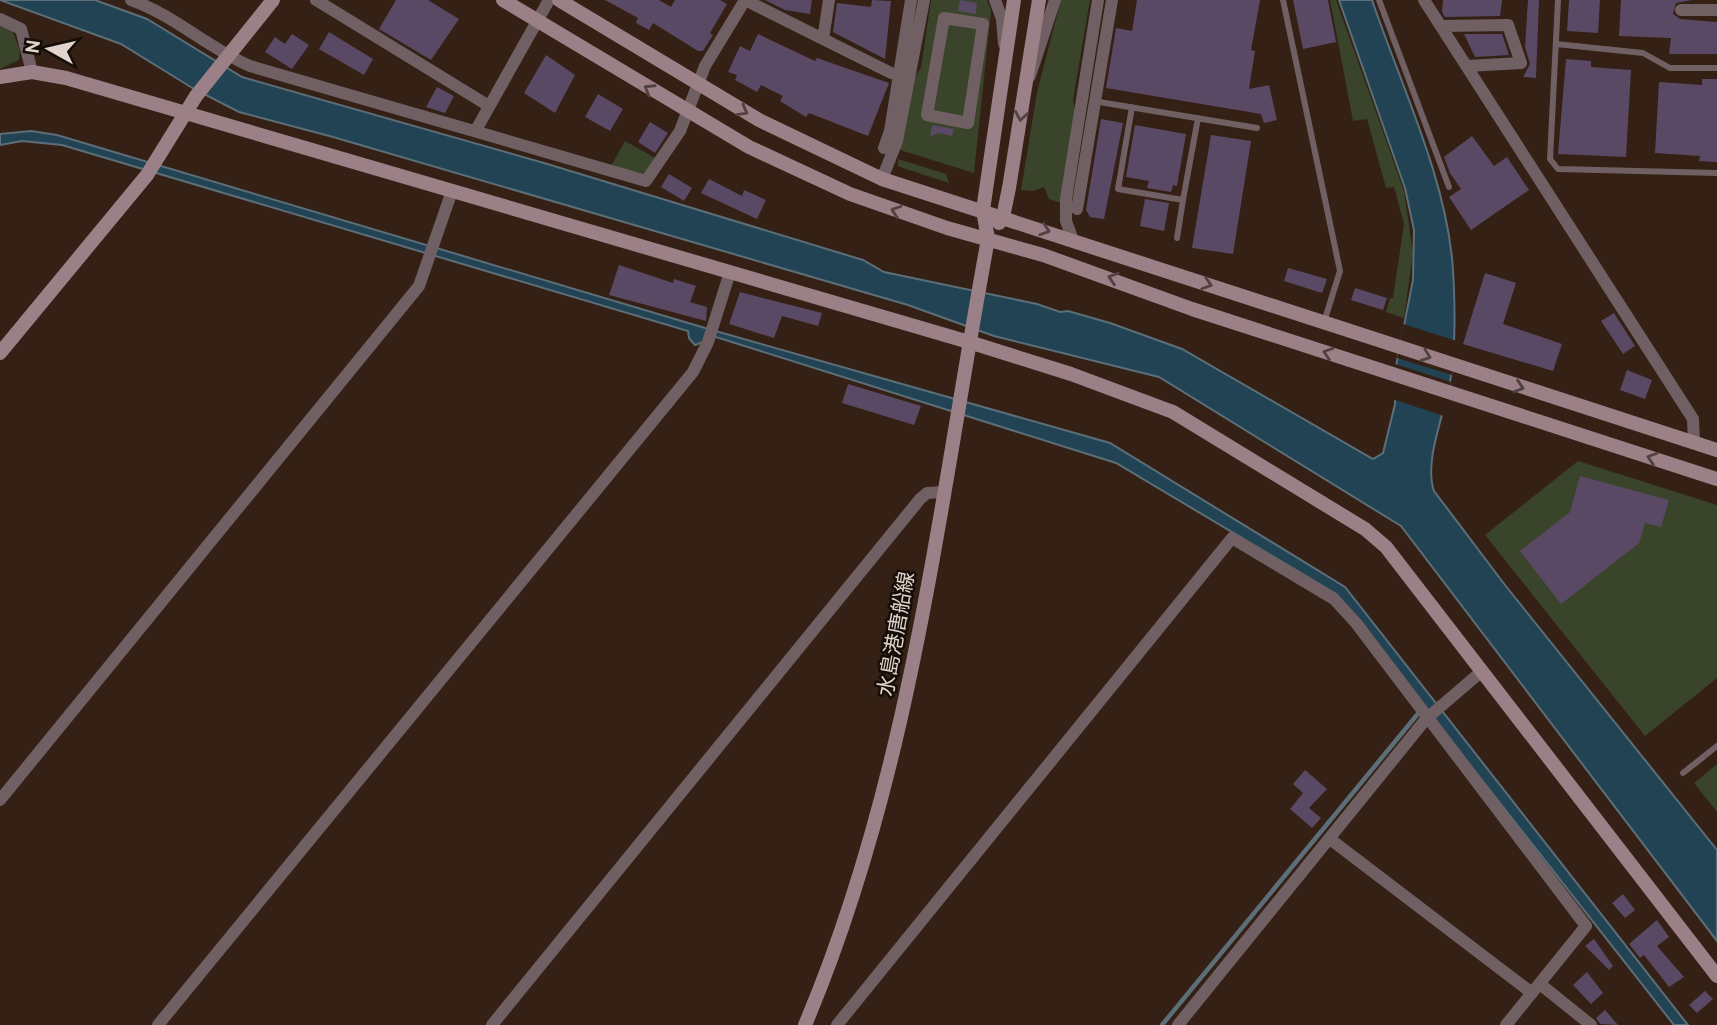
<svg xmlns="http://www.w3.org/2000/svg" width="1717" height="1025" viewBox="0 0 1717 1025" font-family="Overpass,'Noto Sans JP',sans-serif">
<rect width="100%" height="100%" fill="#342014"/>
<path fill="#39442b" d="M931 0H987L991 11 974 173 900 150 911 82 921 68Z
M1061 0H1090L1073 100 1076 115 1061 203 1049 199 1044 187 1033 191 1021 190 1037 92Z
M1330 0H1336L1404 191 1413 253 1404 318 1386 312 1390 298H1393L1404 224 1394 187 1386 188 1367 119 1353 121Z
M0 25 12 30 20 50 19 60 0 69Z
M625 141 657 159 647 174 641 176 611 166Z
M898 159 946 174 949 183 903 168 898 166Z
M1578 461 1717 505V678L1645 736 1485 535Z
M1717 764V812L1694 783Z"/>
<path fill="#224353" stroke="#5c6e77" stroke-width="2" d="M0 0H95L147 19 242 77 544 163 863 260 884 272 1037 304 1060 312 1068 311 1110 323 1182 349 1373 459 1383 453 1395 404 1396 366 1413 280 1414 230 1405 188 1339 0H1372C1401 86 1447 179 1453 270 1455 304 1456 342 1451 376 1447 409 1423 459 1434 491L1505 585 1717 850V941L1401 526 1159 377 994 336 908 305 333 137 239 112 194 89 121 44Z
M31 131 57 135 705 328 1110 443 1345 587 1688 1025H1674L1336 594 1116 463 716 337 695 345 689 338 688 331 62 145 22 141 0 145V134Z"/>
<path fill="#342014" d="M1403 324 1457 341 1452 375 1397 358Z
M1395 364 1451 382 1444 416 1392 399Z"/>
<g fill="none" stroke-linecap="round" stroke-linejoin="round">
<path stroke="#5c6e77" stroke-width="4.5" d="M1162 1025 1421 710"/>
</g>
<path fill="#5a4964" d="M396 0H428L459 19 431 60 379 29Z
M605 0H659L671 7 675 0H720L727 4 710 33 713 35 703 51H698L653 23 649 30 636 23 638 18Z
M765 0H812L810 14 785 10Z
M872 0 891 1 885 59 833 32 837 3 871 7Z
M960 0 977 3 976 14 958 11Z
M1137 0H1260L1251 50 1255 51 1249 89 1269 85 1277 120 1264 123 1261 114 1106 88 1116 28 1132 31Z
M1293 0H1328L1336 42 1303 49Z
M1443 0H1502L1500 16 1445 17 1442 12Z
M1528 0H1539L1536 78 1523 77 1530 64 1525 47Z
M1569 0H1600L1598 33 1567 31Z
M1621 0H1692L1676 3 1673 14 1680 19 1717 22V54H1669L1671 38 1619 36Z
M329 32 373 59 364 75 319 49Z
M292 34 309 45 292 69 265 52 275 37 285 44Z
M758 34 815 61 817 58 889 83 868 136 809 113 806 117 780 101 783 96 761 85 757 92 735 80 737 75 728 72 740 46 750 51Z
M1464 34H1502L1509 55 1475 57Z
M546 55 575 75 555 113 524 93Z
M1566 59 1591 61V67L1631 70 1626 157 1558 154Z
M1702 79H1717V162L1699 161 1700 156 1655 153 1659 82 1702 85Z
M437 87 454 96 445 113 426 107Z
M598 94 623 109 610 131 585 117Z
M1101 119 1123 123 1104 219 1090 217 1086 210Z
M650 122 668 133 655 153 638 142Z
M932 125 954 129 952 136 938 133 930 137Z
M1135 125 1186 134 1177 186 1173 185 1171 192 1147 188 1149 181 1126 177Z
M1211 135 1251 141 1233 254 1192 248Z
M1472 136 1494 166 1507 157 1529 190 1471 230 1449 197 1461 189 1450 173 1444 157Z
M669 174 692 188 684 201 661 187Z
M709 179 742 196 744 190 766 200 757 219 701 193Z
M1145 199 1169 203 1164 231 1140 226Z
M619 265 673 283 674 279 696 286 690 302 707 307 706 321 609 295Z
M1288 268 1327 279 1322 293 1284 281Z
M1485 273 1516 283 1503 324 1562 344 1553 371 1463 344Z
M1355 288 1387 298 1383 310 1351 300Z
M740 292 822 313 818 326 782 316 774 338 729 324Z
M1614 313 1635 346 1623 354 1601 321Z
M1627 370 1652 380 1645 399 1620 390Z
M848 384 921 406 914 425 842 403Z
M1580 476 1669 500 1661 527 1645 523 1639 543 1561 604 1520 551 1570 512Z
M1305 770 1327 789 1309 808 1321 818 1312 828 1290 809 1303 793 1293 784Z
M1623 894 1635 910 1625 918 1612 903Z
M1657 920 1669 937 1657 946 1684 977 1669 987 1644 955 1640 958 1629 944Z
M1594 939 1613 966 1609 970 1585 946Z
M1587 972 1603 993 1591 1004 1573 985Z
M1705 991 1713 999 1697 1013 1689 1005Z
M1605 1010 1618 1025 1600 1024 1596 1018Z"/>
<g fill="none" stroke-linecap="round" stroke-linejoin="round">
<path stroke="#706064" stroke-width="6" d="M1283 0 1340 271 1324 322
M1379 0 1449 187
M1558 0 1550 159 1558 169 1717 173
M1556 44 1643 53 1670 68H1717
M1093 101 1257 128
M1132 107 1118 189 1183 200 1177 238
M1183 200 1198 118
M1683 773 1717 746"/>
<path stroke="#706064" stroke-width="12" d="M131 0C174 15 208 48 250 66L646 181 680 131 705 66 745 0 891 73 909 77
M316 0 489 106
M995 0 1002 19 1004 44
M1424 0 1693 419 1694 443
M1681 10H1717
M944 18 983 24 968 123 927 115Z
M0 19 21 29 32 72
M1441 26 1508 25 1521 63 1467 66
M823 39 829 0
M1030 76 1055 0
M476 130 549 0
M884 148 890 131 911 0
M882 179 897 141 924 0
M1077 209 1112 0
M1073 240 1066 221V199L1098 0
M0 800 419 286 452 191
M1330 839 1532 993
M1540 984 1591 1025
M158 1025 693 372 708 342 730 272
M492 1025 920 499 927 493 943 492
M837 1025 1232 538 1334 599 1356 623 1586 926 1506 1025
M1178 1025 1426 719 1482 671"/>
<path stroke="#9b8187" stroke-width="14" d="M503 0 749 147 850 194 947 228 1043 255 1192 309 1717 479
M559 0 759 120 882 179 1717 450
M0 77 32 72 66 78 969 342 1071 374 1173 412 1365 529 1386 547 1717 976
M999 223 1003 217 1009 188 1039 0
M0 353 147 175 196 96 273 0
M805 1025C911 775 939 504 988 239L983 210 1014 0"/>
</g>
<defs><path id="oneway-chevron" d="M-2-3.5L2.5 0L-2 3.5" fill="none" stroke-width="1.6" stroke-linecap="round" stroke-linejoin="round" transform="scale(1.75)"/></defs>
<g stroke="#514141">
<use href="#oneway-chevron" transform="translate(649 89) rotate(-149)"/>
<use href="#oneway-chevron" transform="translate(743 111) rotate(29)"/>
<use href="#oneway-chevron" transform="translate(1021 116) rotate(100)"/>
<use href="#oneway-chevron" transform="translate(896 211) rotate(-162)"/>
<use href="#oneway-chevron" transform="translate(1045 230) rotate(18)"/>
<use href="#oneway-chevron" transform="translate(1113 278) rotate(-162)"/>
<use href="#oneway-chevron" transform="translate(1207 284) rotate(18)"/>
<use href="#oneway-chevron" transform="translate(1328 353) rotate(-162)"/>
<use href="#oneway-chevron" transform="translate(1426 356) rotate(19)"/>
<use href="#oneway-chevron" transform="translate(1519 387) rotate(18)"/>
<use href="#oneway-chevron" transform="translate(1652 458) rotate(-162)"/>
</g>
<g text-anchor="middle" stroke-width="5" stroke-linejoin="round" paint-order="stroke">
<g font-size="21" fill="#e2d4cc" stroke="#150d07">
<text transform="translate(896 634) rotate(-80)" y="7">水島港唐船線</text>
</g>
</g>
<g transform="translate(49 49) rotate(278)" stroke="#150d07" stroke-width="5" paint-order="stroke">
<path d="M0-5L12 26L0 18L-12 26Z" fill="#e2d4cc"/>
<text y="-10" font-size="19" font-weight="bold" text-anchor="middle" fill="#e2d4cc">N</text>
</g>
</svg>
